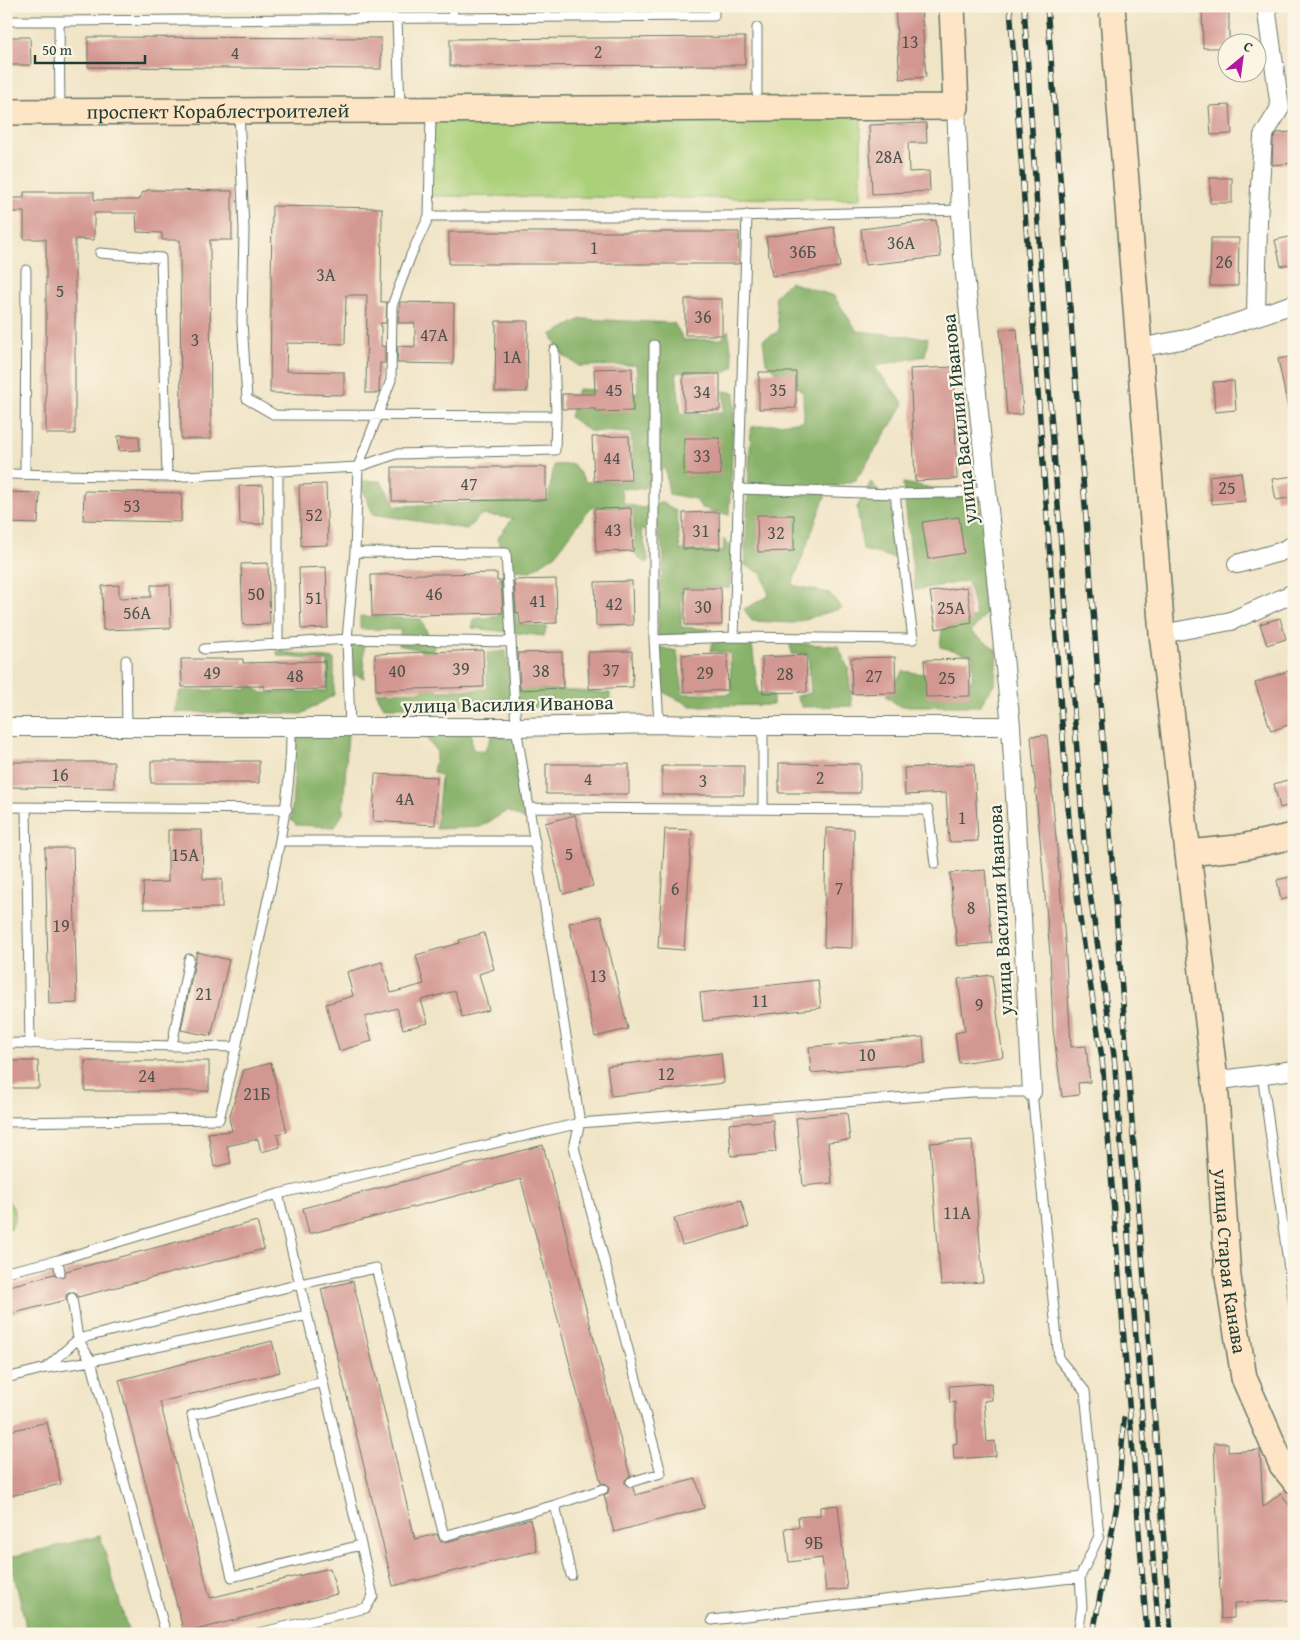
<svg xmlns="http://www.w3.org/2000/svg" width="1300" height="1640" viewBox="0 0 1300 1640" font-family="'Gentium Book Plus',serif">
<rect width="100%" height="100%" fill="#fcf5e5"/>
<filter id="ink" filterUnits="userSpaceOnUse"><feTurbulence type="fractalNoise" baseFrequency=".02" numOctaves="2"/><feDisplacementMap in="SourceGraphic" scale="10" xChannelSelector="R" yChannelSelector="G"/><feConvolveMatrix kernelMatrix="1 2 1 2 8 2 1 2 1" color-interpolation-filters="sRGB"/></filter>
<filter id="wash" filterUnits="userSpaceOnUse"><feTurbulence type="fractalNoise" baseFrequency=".0096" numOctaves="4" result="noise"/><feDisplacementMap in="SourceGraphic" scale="20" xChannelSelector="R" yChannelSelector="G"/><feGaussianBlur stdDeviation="1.12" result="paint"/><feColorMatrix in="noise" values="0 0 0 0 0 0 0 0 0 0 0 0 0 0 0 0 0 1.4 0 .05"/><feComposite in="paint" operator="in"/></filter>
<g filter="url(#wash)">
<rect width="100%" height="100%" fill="#f0e4c6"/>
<path fill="#abd07a" stroke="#658657" d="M861 107V199L429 196 431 110Z
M6 1199C17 1208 18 1222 6 1232Z"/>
<path fill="#88b26a" stroke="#54784f" d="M789 282 834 296 857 331 928 338 925 356 874 366 904 404 856 480 828 488 792 585 829 593 842 608 793 623 752 621 744 609 769 596 762 574 745 565 751 427 804 421 803 392 766 363 763 340 779 331 775 296Z
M581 319 674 323 684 340 722 339 728 330 734 367 726 372H676L681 414 723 413 724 391 735 393 729 515 702 508 695 499 669 494 665 467 643 489 620 488 624 503 642 508 662 502 676 511 680 550 723 552 724 539 731 548 730 588H682L681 627 709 629V634L658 636 659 584 662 576 664 557 658 528 641 530 649 562H643L635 554 633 508 591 507 556 554 531 571 511 570 497 539 513 518 481 515 467 529 373 514 359 481H381L396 506 548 500 554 465 573 464 586 482 634 481 631 433 589 431 570 417 578 389 638 393 636 365 579 366 563 355 551 335Z
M871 482 892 509 895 558 863 550 857 507Z
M903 483 979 496 990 609 971 632 997 650 995 682 980 706H899L886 696 903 671 972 681 973 655 940 647 942 630 976 616 968 581 915 590Z
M499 577 514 578 517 624 547 627 544 636 472 628 474 619 499 616Z
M360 616 421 619 434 648 437 691 487 689V653L506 651 510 687 610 693V707H384L376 692 423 691 421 650 398 645 401 630 360 629Z
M712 642 752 644 758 693 773 695V705L691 706 663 692 659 647 677 651 683 694H731L730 653 710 651Z
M351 643 364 644V678L354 674Z
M790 643 838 646 848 668 852 706 802 707 796 696 811 693 808 654H791Z
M277 651 334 659V695L302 714 174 712 180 691 246 689 248 683 262 693 327 691 328 661 278 656Z
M419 729 471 732 472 749 484 752 493 734 515 741 528 821 507 811 480 827 436 829 441 776 433 772 437 752Z
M348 732 343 813 335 827 296 825 291 820 297 735Z
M100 1536 129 1634H26L25 1622 10 1557Z"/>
<g id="blocks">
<path fill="#d39791" d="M895 6H921L926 77 900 79Z
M1202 6H1229V42H1228V48H1203Z
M6 37H30L31 65H6Z
M88 37 381 38V69L88 67Z
M745 37V65L450 66V39Z
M1230 105 1232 134 1211 135 1209 106Z
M926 123 927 143H908L909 172 929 171 930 191 872 194 869 125Z
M1292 132 1294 163 1272 165 1273 139 1277 133Z
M1210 178H1232V203H1210Z
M148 190 232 191V240H210L211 439H181L180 240H162V233L137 232 136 213H94V240L75 239V434H46V239H24V212H6V198H24V192H94V200H139L142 193Z
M272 206 382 208 381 302H387L386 323H381V346H385V363H380L379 393H366L367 295H346L345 344 287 343 286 371 344 372V395L270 393Z
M936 220 941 257 865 265 861 229Z
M834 227 840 267 772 276 766 237Z
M449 232H739V264H449Z
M1294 236V263L1281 266 1275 240Z
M1211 238H1239L1238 286H1210Z
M685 299H722V335H685Z
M400 302 454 303 453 364 397 363 398 346 415 347V323H398Z
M496 321H528L527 392H495Z
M1017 329 1023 414 1007 415 1000 330Z
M1294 356V408L1288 409 1278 359Z
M953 367 957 479 915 481 910 369Z
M632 368 633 411 596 412V409H562V394H595L594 369Z
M759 372H796V408L759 409Z
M683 374H720V410L684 411Z
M1234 381 1236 410 1215 412 1213 382Z
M118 436H139L140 450 119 451Z
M629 436 631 480 594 481 592 437Z
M684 438H720L721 475H684Z
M392 467H546V500L392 501Z
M1241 472 1245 501 1212 504 1209 476Z
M1294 476V497L1276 500 1272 479Z
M326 484 328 545 301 546 299 485Z
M263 485 264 524H240L239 486Z
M84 491 182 493 181 522 83 520Z
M6 492 40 493 38 524 6 523Z
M631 508 633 551 596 552 594 509Z
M719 512 720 549H683V513Z
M757 515H794V551L758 552Z
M959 517 964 553 928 559 922 522Z
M268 563 270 624 243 625 241 564Z
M326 567 328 628 301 629 299 568Z
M497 573V581H501L503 613 372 616 371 575Z
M556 579 557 623 520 624 519 612 516 613 514 580Z
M632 581 633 625 596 626 595 582Z
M119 585V598L151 597V585H170L171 628 103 630 102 586Z
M967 587 972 623 936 629 930 592Z
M685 588H721L722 625H685Z
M1280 618 1286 639 1267 645 1260 624Z
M483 650 484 687 376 690 375 654Z
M632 651 633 687 589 689 588 652Z
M562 652 563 688 520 690 518 653Z
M727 654 728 690 684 692 682 655Z
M806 655 807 692 763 693 762 657Z
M895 657 896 693 852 694 851 658Z
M181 659H243V663L325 661 326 689 264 690V686L182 687Z
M969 659 970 696 926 697 924 660Z
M1288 671 1294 689V723L1271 731 1255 683Z
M1047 735 1065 941 1071 1047 1086 1046 1090 1082 1078 1083 1079 1095 1062 1097 1053 1029 1050 953 1031 736Z
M151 761H259V783H151Z
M6 762H114V788L6 787Z
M779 763 860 764V793H779Z
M546 764H629V794H546Z
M974 764 978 841 949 842 946 793 905 795 904 768Z
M662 766H744V795H662Z
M375 774 437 777 435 825 373 821Z
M1287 780 1294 804 1280 808 1274 784Z
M575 815 593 886 563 894 545 823Z
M826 828 854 829 852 948 824 947Z
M665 829 692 830 684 950 658 948Z
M168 830H202L203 879H222V908L144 909 143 883 168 882Z
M45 848H73L77 1003 49 1004Z
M985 870 992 943 957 946 950 873Z
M1294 876V897L1281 900 1277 880Z
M601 916 628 1029 595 1037 569 923Z
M484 933 494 969 479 974 489 1010 462 1017 455 991 421 1000 428 1023 403 1029 397 1008 365 1017 372 1041 339 1051 326 1004 353 996 347 972 382 962 391 993 424 984 416 955 460 943 459 940Z
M197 952 229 960 211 1036 181 1030Z
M992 975 1003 1057 959 1063 955 1033 965 1031 958 979Z
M818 980 821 1008 703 1021 700 993Z
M923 1037 925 1063 811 1073 809 1047Z
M721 1053 724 1083 611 1096 607 1066Z
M6 1061H38L39 1088H6Z
M85 1061H209V1091H85Z
M271 1063 287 1132 277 1134 280 1147 261 1152 258 1139 227 1146 231 1163 214 1167 208 1133 232 1131 229 1118 244 1070Z
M847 1113 850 1140 828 1142 832 1183 803 1186 796 1118Z
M773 1120 776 1152 731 1156 729 1124Z
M972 1140 983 1282 941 1285 930 1143Z
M543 1145 630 1476 625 1480V1484L633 1488 635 1495 696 1479 704 1508 614 1532 604 1495 608 1493 609 1488 607 1484 601 1483 521 1179 309 1234 303 1208Z
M741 1200 749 1227 682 1245 674 1218Z
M257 1221 264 1249 78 1297 75 1292H71L66 1295V1300L6 1315V1287L54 1274 62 1278 66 1271Z
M353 1281 415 1539 437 1534 440 1541 446 1542 530 1519 537 1551 393 1586 321 1289Z
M272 1341 280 1372 160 1402 210 1598 330 1568 337 1594 184 1633 119 1380Z
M991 1383 992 1400 984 1401 987 1442 995 1441 996 1456 954 1459 953 1444 957 1443 955 1402 950 1403 949 1386Z
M47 1422 61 1484 6 1497V1432Z
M1214 1443H1228V1452L1260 1450 1263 1507 1281 1493 1294 1513V1600L1234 1603V1618L1221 1619Z
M838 1505 847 1589 826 1591 822 1558 789 1562 785 1528 799 1527 798 1517 820 1515V1507Z"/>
</g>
</g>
<g filter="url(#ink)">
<use href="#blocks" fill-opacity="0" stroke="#687767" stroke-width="1"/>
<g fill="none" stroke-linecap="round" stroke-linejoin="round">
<defs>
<path id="lane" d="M452 6 453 17
M397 18 400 109
M362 19 363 6
M6 21H59
M757 93V28
M60 110 59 21 714 16V6
M239 111 244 230 242 322 247 399 275 415 556 416 554 350
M429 216H735L961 210
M100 253 161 258 167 477
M654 345V640
M6 474 167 477 358 467 396 454 555 450 556 416
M25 474 26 270
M739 489 895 494 988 492
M355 552 506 553 516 727 580 1123 574 1147 661 1473 631 1482
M734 637 913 639 895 494
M278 645V471
M204 649 347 639 511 642
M126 660 127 727
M659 724 654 640 734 637 747 215
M350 727 347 639 355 552 358 467 391 380 392 306 411 255 429 216 431 111
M6 807 287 809
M26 808 30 1044
M530 808 928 810 935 864
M763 809V726
M280 841H535
M6 1043 237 1047
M172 1045 189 959
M1262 1074 1294 1305
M6 1122 219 1119C236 1054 249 988 263 922 277 857 292 794 291 727
M58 1260 60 1272
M6 1272 58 1260 278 1194
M72 1298 78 1339 91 1361 166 1634
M47 1368 91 1361 307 1315
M6 1378 46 1368 78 1339 300 1284 278 1194 580 1123 971 1092H1032L1059 1359 1085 1391 1099 1536 1080 1577 712 1620
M323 1382 192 1415 232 1577 361 1545
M555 1505 603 1489
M254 1634 366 1608 373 1596 300 1284 376 1268 444 1536 555 1505 571 1575
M1078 1634 1082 1607 1080 1577"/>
<path id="street" d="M956 107 963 255 1011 726 1032 1092
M1256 315 1258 222 1263 136 1280 108 1266 6
M1139 348 1186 339 1294 304
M1237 564 1280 552 1294 545
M1162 634 1231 621 1294 593
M6 727H516L659 724 741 726H1011
M1215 1081 1294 1070"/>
<g id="secondary">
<path id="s1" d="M1112 6 1162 634 1215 1081 1228 1277 1244 1378 1282 1465 1294 1480"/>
<path id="s2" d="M6 112 956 107 952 6"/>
<path d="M1188 853 1237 848 1294 836"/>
</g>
</defs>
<use href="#lane" stroke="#687767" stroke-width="11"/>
<use href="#street" stroke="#687767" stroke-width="20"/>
<use href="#secondary" stroke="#687767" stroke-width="28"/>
<use href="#lane" stroke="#fff" stroke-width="9"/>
<use href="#street" stroke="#fff" stroke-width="18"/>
<use href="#secondary" stroke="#fde5c5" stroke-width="25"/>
<defs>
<path id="rail" d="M1010 6 1070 834 1080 919 1102 1058 1147 1634
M1024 6 1047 363 1086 867 1114 1055 1159 1634
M1047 6 1171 1634
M1093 1634 1118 1499 1124 1419"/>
</defs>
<use href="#rail" stroke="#1f3d34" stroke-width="5.5"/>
<use href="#rail" stroke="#fcf5e5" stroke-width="4" stroke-dasharray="11" stroke-linecap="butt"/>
</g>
</g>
<g text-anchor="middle" stroke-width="4.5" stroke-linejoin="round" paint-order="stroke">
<g font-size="18" fill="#4c544b">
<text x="910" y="48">13</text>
<text x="598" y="58">2</text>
<text x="235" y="59">4</text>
<text x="889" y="163">28А</text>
<text x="901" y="249">36А</text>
<text x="594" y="254">1</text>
<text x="803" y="258">36Б</text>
<text x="1224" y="268">26</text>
<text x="326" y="281">3А</text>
<text x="60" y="297">5</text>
<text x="703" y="323">36</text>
<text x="434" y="341">47А</text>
<text x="195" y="346">3</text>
<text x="512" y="363">1А</text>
<text x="614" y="396">45</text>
<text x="778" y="396">35</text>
<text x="702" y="398">34</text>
<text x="702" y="462">33</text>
<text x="612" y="464">44</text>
<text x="469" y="490">47</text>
<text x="1227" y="494">25</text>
<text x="132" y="512">53</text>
<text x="314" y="521">52</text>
<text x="613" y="536">43</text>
<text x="701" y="537">31</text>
<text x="776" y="539">32</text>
<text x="256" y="600">50</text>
<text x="434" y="600">46</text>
<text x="314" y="604">51</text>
<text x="538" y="607">41</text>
<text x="614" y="610">42</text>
<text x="703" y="613">30</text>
<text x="951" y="614">25А</text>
<text x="137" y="619">56А</text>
<text x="461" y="675">39</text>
<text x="611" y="676">37</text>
<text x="397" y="677">40</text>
<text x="541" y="677">38</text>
<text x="212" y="679">49</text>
<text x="705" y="679">29</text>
<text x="785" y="680">28</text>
<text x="295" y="682">48</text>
<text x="874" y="682">27</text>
<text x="947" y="684">25</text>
<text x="60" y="781">16</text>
<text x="820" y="784">2</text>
<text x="588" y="785">4</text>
<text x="703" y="787">3</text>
<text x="405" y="805">4А</text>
<text x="962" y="824">1</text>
<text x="569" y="860">5</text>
<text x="185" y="861">15А</text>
<text x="839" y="894">7</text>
<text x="675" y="895">6</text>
<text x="971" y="914">8</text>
<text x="61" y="932">19</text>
<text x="598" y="982">13</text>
<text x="204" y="1000">21</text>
<text x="760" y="1007">11</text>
<text x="979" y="1011">9</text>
<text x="867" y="1061">10</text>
<text x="666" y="1080">12</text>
<text x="147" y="1082">24</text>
<text x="257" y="1100">21Б</text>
<text x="957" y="1219">11А</text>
<text x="814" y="1549">9Б</text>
</g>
<g font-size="20" fill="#1f3d34" stroke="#fcf5e5">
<text dy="7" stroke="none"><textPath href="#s2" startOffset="212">проспект Кораблестроителей</textPath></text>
<text transform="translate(959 419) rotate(-96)" y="7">улица Василия Иванова</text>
<text transform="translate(508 704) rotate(-1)" y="7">улица Василия Иванова</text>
<text transform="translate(1000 910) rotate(-93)" y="7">улица Василия Иванова</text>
<text dy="7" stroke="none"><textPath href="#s1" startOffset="1261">улица Старая Канава</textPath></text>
</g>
</g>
<rect width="1300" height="1640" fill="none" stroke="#fcf5e5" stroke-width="25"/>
<g transform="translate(1242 58) rotate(29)"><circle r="24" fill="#fcf5e5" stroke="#a4ab9e"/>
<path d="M0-4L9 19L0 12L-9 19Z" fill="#b5179e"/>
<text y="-8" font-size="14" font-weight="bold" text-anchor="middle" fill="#1f3d34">С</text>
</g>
<path d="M35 55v8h110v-8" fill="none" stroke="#1f3d34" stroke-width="2.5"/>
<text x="42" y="55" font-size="15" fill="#1f3d34" stroke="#fcf5e5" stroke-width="4" paint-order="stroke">50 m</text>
</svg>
